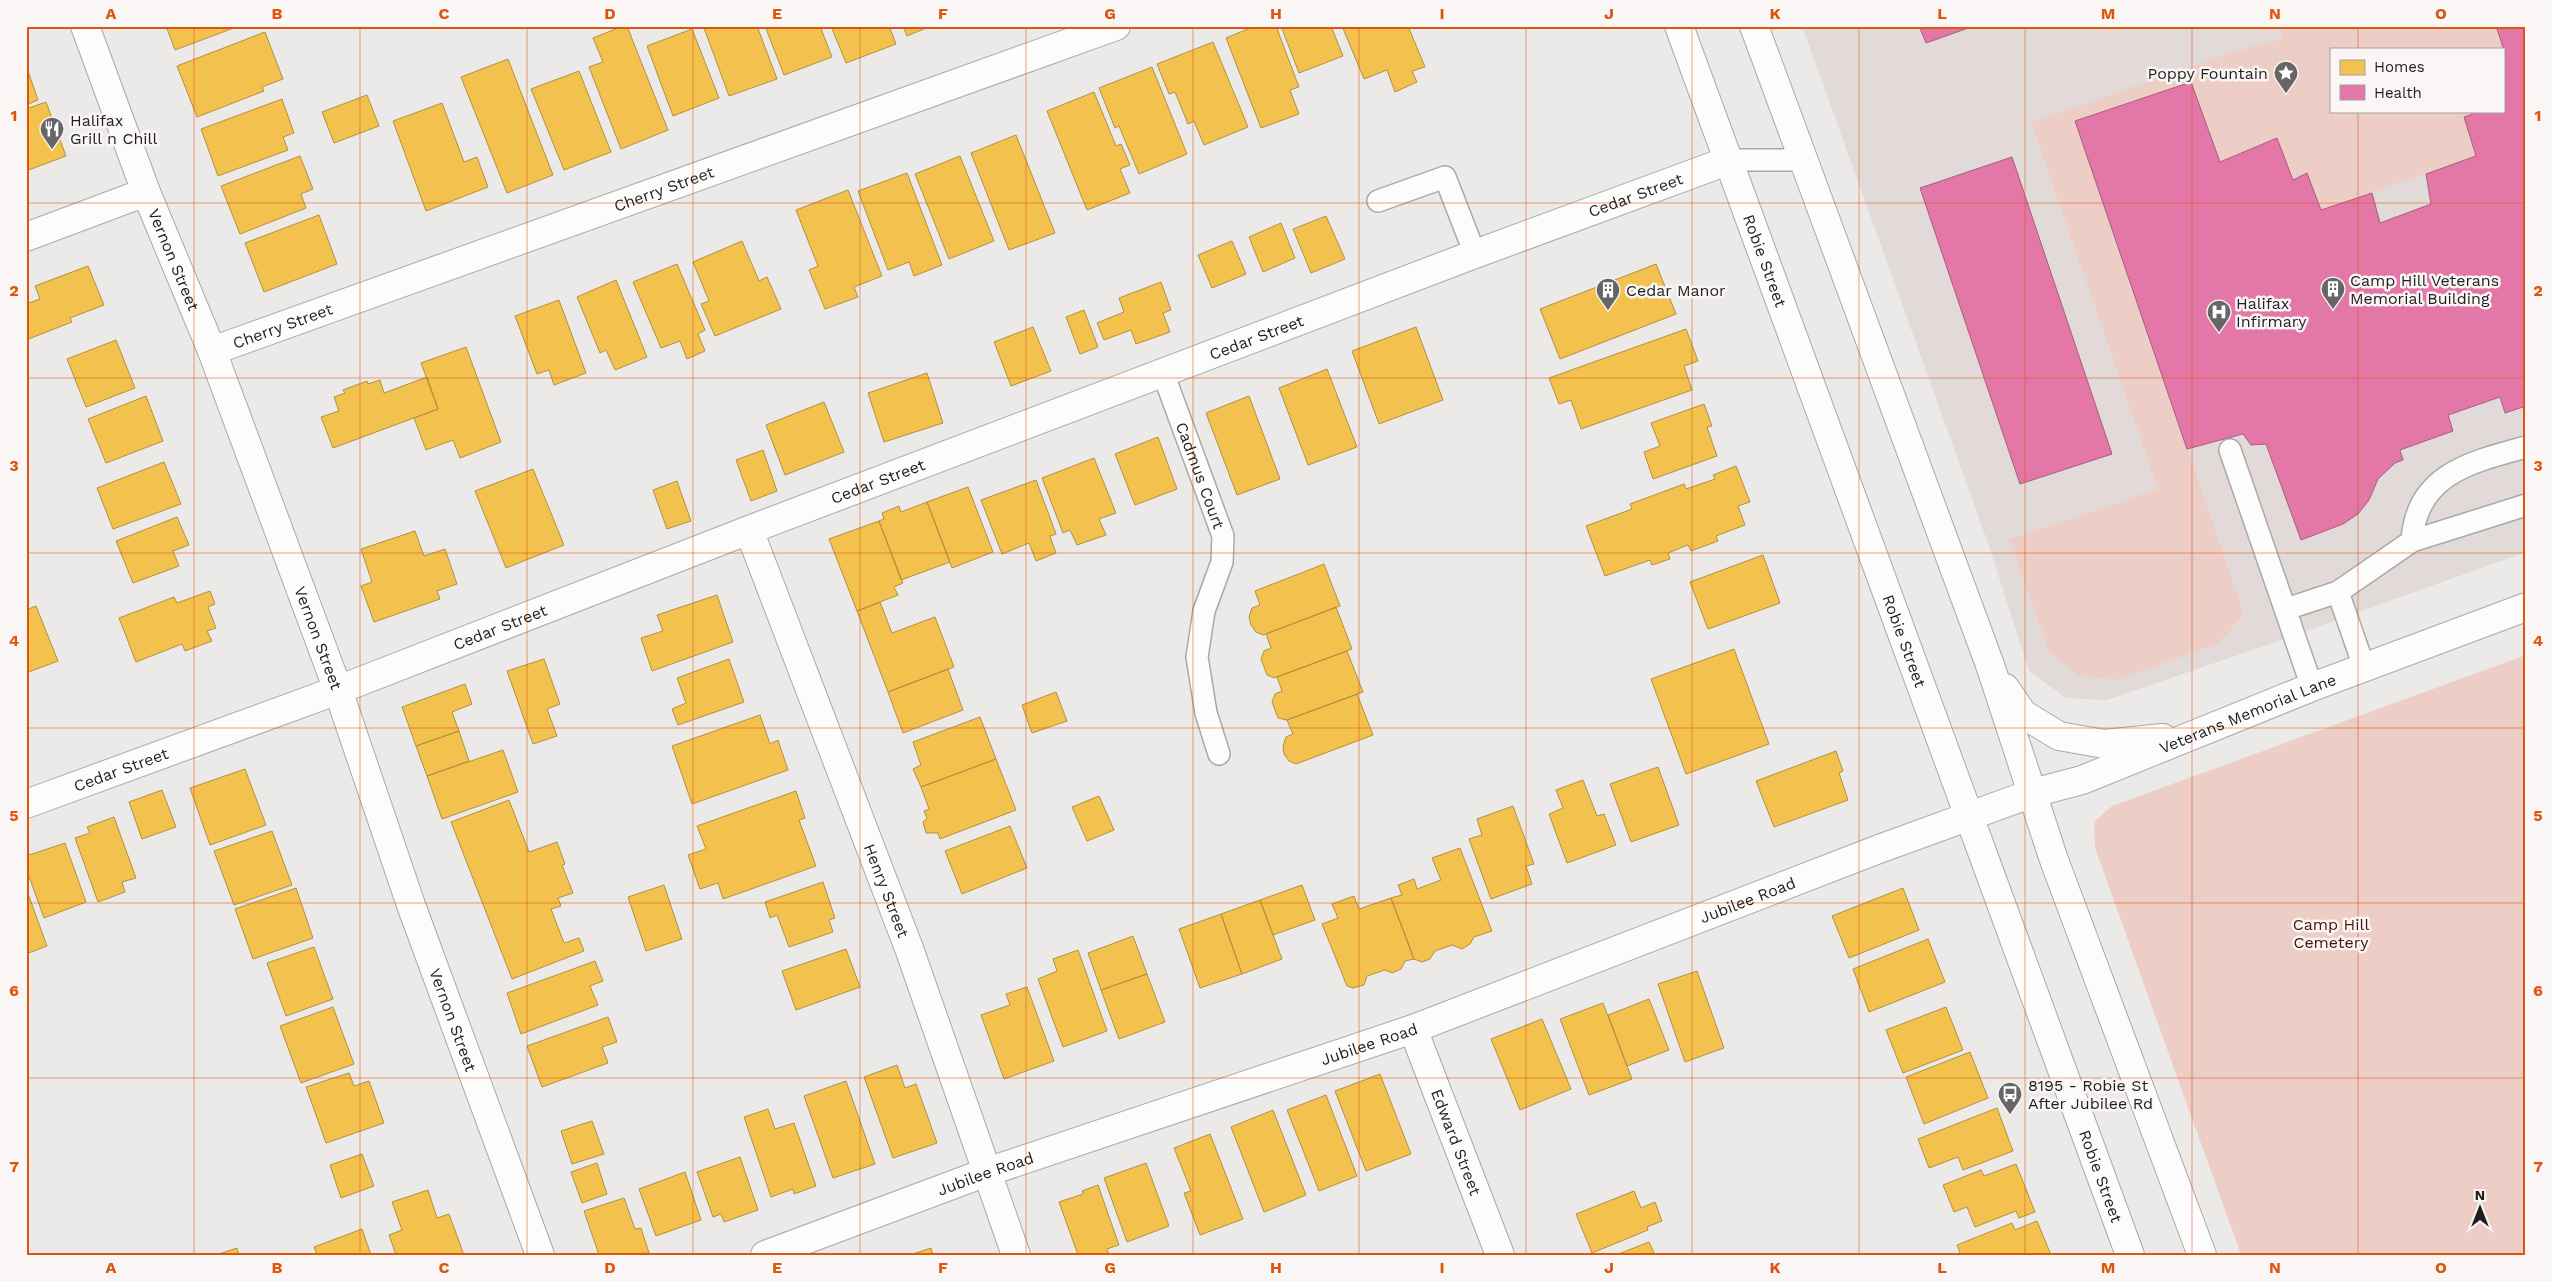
<svg xmlns="http://www.w3.org/2000/svg" width="2552" height="1281" viewBox="0 0 2552 1281" font-family="'Work Sans',sans-serif">
<rect width="100%" height="100%" fill="#eceae9"/>
<path fill="#e2dad8" fill-rule="evenodd" d="M1802 26H2526V552L2270 644 2107 700 2066 698 2029 671 1989 546ZM2331 49H2503V111H2331Z"/>
<path fill="#edcec6" d="M2283 26H2496L2506 56 2503 57V49H2331V111H2481L2464 117 2476 156 2321 210 2308 173 2293 180 2277 138 2220 162 2191 82 2075 121 2244 614 2219 643 2116 680 2077 675 2050 653 2009 539 2158 489 2031 122 2233 52 2281 39Z
M2526 655V1255H2241L2095 848 2094 822 2112 806Z"/>
<path fill="#f2c14e" stroke="#b39040" d="M166 26H239L175 50Z
M623 26H627L668 130 621 149 589 67 603 62 593 38Z
M707 26H757L777 79 729 96 704 28Z
M765 26H820L832 57 784 75Z
M831 26H889L896 44 846 63Z
M903 26H931L907 36Z
M1255 26H1276L1299 87 1290 90 1299 114 1261 128 1226 38Z
M1281 26H1331L1343 56 1299 73Z
M1342 26H1408L1425 67 1412 71 1417 82 1395 92 1387 70 1364 79Z
M692 29 719 98 673 116 647 46Z
M265 32 283 79 262 87 264 91 197 117 177 66Z
M1213 42 1248 127 1204 145 1194 121 1188 124 1175 92 1169 94 1157 64Z
M508 59 553 175 507 193 461 77Z
M26 65 38 100 26 105Z
M1152 67 1187 154 1139 174 1119 126 1115 128 1099 88Z
M579 71 611 152 564 170 531 89Z
M1094 92 1116 146 1121 144 1130 165 1120 169 1130 193 1087 210 1047 111Z
M367 95 379 126 334 143 322 112Z
M282 99 294 133 283 137 288 150 218 176 201 129Z
M46 102 66 156 26 171V109Z
M442 103 464 162 477 157 488 187 426 211 393 121Z
M1016 135 1055 233 1009 250 971 153Z
M300 156 313 189 301 194 306 208 240 234 221 186Z
M960 156 994 241 949 259 915 174Z
M907 173 942 265 914 276 909 262 888 270 858 191Z
M848 190 882 276 854 287 858 297 825 309 809 270 818 266 796 210Z
M319 215 337 264 264 292 245 243Z
M1326 216 1345 259 1311 273 1293 229Z
M1281 223 1295 258 1263 272 1249 237Z
M742 241 759 281 767 277 781 309 715 336 701 304 709 301 693 262Z
M1232 241 1246 274 1212 288 1198 255Z
M677 264 705 330 698 334 705 351 687 359 680 341 661 348 633 282Z
M1656 264 1676 314 1560 359 1540 309Z
M88 266 104 305 70 318 72 322 26 340V304L40 299 35 286Z
M616 280 647 357 615 370 606 350 600 353 577 297Z
M1161 282 1171 310 1163 313 1170 332 1136 344 1131 330 1104 340 1097 323 1124 312 1119 298Z
M559 300 586 373 554 385 549 370 537 374 515 316Z
M1084 310 1098 347 1080 354 1066 317Z
M1033 327 1051 371 1011 386 994 342Z
M1416 327 1443 400 1379 424 1352 351Z
M1686 329 1698 361 1684 366 1692 390 1581 429 1571 400 1559 404 1549 378Z
M116 340 135 388 86 407 67 359Z
M466 347 501 442 460 458 453 440 426 450 414 418 438 409 421 363Z
M1327 369 1357 447 1308 465 1279 388Z
M927 373 943 423 884 442 868 393Z
M427 377 438 409 333 448 321 417 339 411 334 397 345 393 343 390 367 381 368 384 380 380 384 393Z
M146 396 163 441 106 463 88 419Z
M1249 396 1280 479 1237 495 1206 413Z
M824 402 844 452 785 475 766 425Z
M1704 404 1712 426 1707 427 1717 456 1653 479 1644 452 1660 446 1651 423Z
M1158 437 1177 489 1135 505 1115 454Z
M763 450 777 491 751 501 736 460Z
M1094 458 1116 513 1099 519 1106 535 1077 545 1070 530 1063 533 1042 478Z
M164 462 181 504 113 529 97 488Z
M1736 466 1750 502 1738 506 1745 525 1716 536 1718 541 1691 551 1688 545 1668 553 1670 559 1652 565 1650 560 1605 576 1586 526 1632 509 1630 504 1684 484 1686 489 1715 479 1713 475Z
M533 469 564 545 506 568 475 491Z
M1036 480 1056 534 1050 536 1056 553 1036 561 1029 543 1002 554 981 500Z
M677 481 691 521 667 529 653 490Z
M968 487 993 552 952 568 927 502Z
M927 502 950 562 901 580 879 521 884 519 882 513 899 506 901 512Z
M177 517 189 545 173 551 179 566 133 583 116 541Z
M879 521 903 583 894 587 898 595 857 611 829 539Z
M415 531 424 556 445 549 457 584 437 591 440 599 374 622 361 586 372 582 361 549Z
M1763 555 1780 603 1708 629 1690 582Z
M1324 564 1340 606 1263 635 1256 632 1251 625 1249 617 1252 608 1260 605 1255 591Z
M210 591 215 604 208 607 216 628 207 631 212 641 185 651 182 644 136 662 119 618 174 597 177 603Z
M717 595 733 642 652 671 641 638 663 631 657 615Z
M880 602 892 633 935 617 954 667 888 692 857 611Z
M36 606 58 661 26 673V610Z
M1336 607 1352 649 1274 678 1267 675 1261 659 1264 651 1271 648 1266 634Z
M1734 649 1769 744 1686 774 1651 679Z
M1347 651 1363 692 1287 720 1278 718 1272 702 1275 694 1282 691 1277 677Z
M544 659 560 704 547 709 557 736 533 744 507 671Z
M729 659 744 702 678 725 672 709 686 703 677 678Z
M948 669 963 710 903 733 888 692Z
M465 684 472 704 452 712 459 731 416 746 402 707Z
M1056 692 1067 721 1032 733 1022 705Z
M1357 694 1373 735 1296 764 1289 761 1284 754 1283 746 1286 737 1293 734 1287 720Z
M760 715 770 744 778 740 788 770 692 804 672 746Z
M980 717 996 759 921 787 913 769 921 765 913 742Z
M459 731 469 761 427 776 416 746Z
M503 750 518 792 442 819 427 776Z
M1836 751 1843 771 1839 773 1848 800 1774 827 1756 781Z
M996 759 1016 810 940 839 938 833H926L923 822 927 818 924 811 929 809 921 787Z
M1658 767 1679 825 1631 842 1610 784Z
M245 769 266 825 210 845 190 788Z
M1583 780 1597 816 1604 814 1616 845 1567 863 1549 814 1563 808 1556 790Z
M162 790 176 827 142 839 129 802Z
M796 791 805 818 799 820 816 866 723 899 718 883 700 889 688 855 706 849 697 826Z
M1099 796 1114 830 1087 841 1072 807Z
M509 800 529 852 557 842 565 864 562 865 573 893 558 898 561 906 551 909 564 943 579 938 584 951 512 979 451 822Z
M1513 806 1534 864 1526 866 1532 884 1491 899 1469 839 1482 835 1477 819Z
M114 817 136 878 122 882 125 892 98 902 75 838 90 833 87 827Z
M1010 826 1027 868 962 894 945 851Z
M272 831 292 885 234 905 214 851Z
M65 843 86 902 44 918 26 868V856Z
M1460 848 1492 931 1474 937 1470 944 1462 949 1452 945 1435 951 1430 959 1422 962 1414 959 1391 898 1402 895 1398 885 1414 879 1417 889 1441 880 1432 858Z
M823 882 835 918 829 920 833 932 789 947 777 915 770 918 765 902Z
M664 885 682 939 646 951 628 897Z
M1302 885 1315 920 1273 935 1260 900Z
M26 888 47 946 26 954Z
M296 888 313 938 253 959 235 909Z
M1903 888 1919 930 1849 958 1832 916Z
M1354 896 1359 909 1391 898 1414 959 1405 961 1401 969 1392 973 1385 970 1367 976 1364 985 1353 988 1347 986 1322 924 1338 918 1332 904Z
M1260 900 1282 959 1242 974 1221 914Z
M1221 914 1242 974 1200 988 1179 929Z
M1133 936 1147 974 1101 990 1088 953Z
M1928 939 1945 982 1869 1012 1853 969Z
M314 947 333 999 286 1016 267 963Z
M846 949 860 987 796 1010 782 971Z
M1078 950 1107 1031 1063 1047 1038 979 1057 971 1053 959Z
M595 961 603 981 590 986 598 1005 521 1034 507 993Z
M1697 971 1724 1048 1685 1062 1658 984Z
M1147 974 1165 1022 1119 1039 1101 990Z
M1027 987 1054 1061 1004 1079 981 1015 1010 1005 1006 994Z
M1649 999 1669 1050 1627 1066 1608 1015Z
M1603 1003 1632 1079 1589 1095 1560 1019Z
M333 1007 354 1064 301 1083 280 1026Z
M1946 1007 1963 1050 1903 1073 1886 1030Z
M608 1017 617 1042 602 1047 608 1063 542 1087 527 1046Z
M1542 1019 1571 1089 1520 1110 1491 1039Z
M1970 1052 1988 1098 1924 1124 1906 1077Z
M897 1065 905 1088 916 1084 937 1143 893 1158 864 1077Z
M349 1073 354 1086 369 1081 384 1123 326 1143 306 1087Z
M1380 1074 1411 1154 1366 1171 1335 1091Z
M846 1081 875 1164 833 1178 804 1096Z
M1326 1095 1357 1176 1319 1191 1287 1110Z
M1997 1108 2013 1151 1963 1170 1958 1157 1929 1168 1918 1139Z
M768 1109 775 1129 794 1123 816 1186 794 1194 793 1189 771 1197 744 1117Z
M1273 1110 1306 1195 1264 1212 1231 1127Z
M592 1121 604 1154 572 1164 561 1131Z
M1210 1134 1243 1219 1200 1235 1184 1193 1191 1191 1174 1148Z
M362 1154 374 1186 341 1198 330 1165Z
M740 1157 758 1210 724 1222 721 1214 713 1217 697 1172Z
M597 1163 607 1194 582 1203 571 1172Z
M1146 1163 1169 1226 1127 1242 1104 1178Z
M2016 1164 2035 1212 2019 1218 2016 1211 1975 1227 1967 1207 1954 1212 1943 1185 1981 1170 1984 1176Z
M685 1172 701 1220 656 1236 639 1189Z
M1098 1185 1119 1245 1107 1249 1109 1255H1078L1059 1202 1083 1194 1082 1191Z
M428 1190 437 1218 449 1214 464 1255H396L389 1235 402 1230 392 1202Z
M1634 1191 1641 1208 1655 1202 1662 1221 1647 1227 1648 1230 1592 1253 1576 1214Z
M624 1198 635 1229 641 1228 649 1253 599 1255 584 1211Z
M2037 1221 2051 1255H1961L1957 1245 2012 1223 2015 1230Z
M362 1229 371 1255H317L314 1247Z
M1649 1242 1655 1255H1616Z
M237 1248 239 1255H216Z
M931 1248 933 1255H910Z"/>
<path fill="#e377a8" stroke="#a85d7f" d="M1919 26H1974L1926 43Z
M2496 26H2526V406L2505 413 2500 397 2448 415 2453 431 2400 450 2403 460 2395 463 2378 479 2369 500 2358 514 2343 524 2301 540 2266 444 2251 445 2243 434 2187 449 2075 121 2191 82 2220 162 2277 138 2293 180 2307 173 2321 210 2372 193 2380 223 2431 204 2426 174 2476 156 2464 117 2481 111H2503V57L2506 56Z
M2012 157 2112 454 2020 484 1920 188Z"/>
<g fill="none" stroke-linecap="round" stroke-linejoin="round">
<defs>
<g id="lane">
<path d="M1730 160H1803"/>
<path d="M1378 201 1445 177 1475 254"/>
<path id="s1" d="M1163 373 1223 536 1222 562 1204 611 1197 657 1206 713 1219 754"/>
<path d="M2230 450 2312 687"/>
<path d="M2412 541C2416 474 2471 462 2526 447"/>
<path d="M2338 592 2364 667"/>
<path d="M2286 609 2338 592 2412 541 2526 505"/>
</g>
<g id="street">
<path id="s2" d="M85 26 146 192 212 351 338 690 411 905 540 1255"/>
<path d="M26 237 146 192"/>
<path id="s3" d="M212 351 1116 26"/>
<path id="s4" d="M749 530 910 951 1016 1255"/>
<path id="s5" d="M26 804 338 690 749 530 1475 254 1730 160"/>
<path id="s6" d="M1413 1029 1500 1255"/>
</g>
<g id="secondary">
<path id="s7" d="M1679 26 2130 1255"/>
<path d="M1754 26 1990 665 2054 860 2202 1255"/>
<path d="M2005 688 2023 714 2059 736 2104 744 2163 738"/>
<path id="s8" d="M765 1255 987 1172 1413 1029 1879 849 2033 793 2082 780 2312 687 2526 607"/>
</g>
</defs>
<use href="#lane" stroke="#aaa9a8" stroke-width="24"/>
<use href="#street" stroke="#aaa9a8" stroke-width="30"/>
<use href="#secondary" stroke="#aaa9a8" stroke-width="30"/>
<use href="#lane" stroke="#fcfcfc" stroke-width="21"/>
<use href="#street" stroke="#fcfcfc" stroke-width="28"/>
<use href="#secondary" stroke="#fcfcfc" stroke-width="28"/>
</g>
<path fill="none" stroke="#de560d" stroke-width="1" stroke-opacity="0.55" d="M194 26V1255M360 26V1255M527 26V1255M693 26V1255M860 26V1255M1026 26V1255M1193 26V1255M1359 26V1255M1526 26V1255M1692 26V1255M1859 26V1255M2025 26V1255M2192 26V1255M2358 26V49M2358 111V1255M26 203H2526M26 378H2526M26 553H2526M26 728H2526M26 903H2526M26 1078H2526"/>
<defs>
<symbol id="sight-pin" viewBox="-11 -11 22 30"><path d="M0 17L-7.5 6A9.5 9.5 0 1 1 7.5 6Z" fill="#676666" stroke="#faf6f5"/><path d="M0-6L1.8-2.2L6-1.7L2.9 1.2L3.7 5.4L0 3.3L-3.7 5.4L-2.9 1.2L-6-1.7L-1.8-2.2Z" fill="#fff"/></symbol>
<symbol id="restaurant-pin" viewBox="-11 -11 22 30"><path d="M0 17L-7.5 6A9.5 9.5 0 1 1 7.5 6Z" fill="#676666" stroke="#faf6f5"/><path d="M-5-6h1v4h1v-4h1v4h1v-4h1v5L-1.5 .5V6h-2V.5L-5-1ZM5-6V6H3V1.5H1.5Q1.5-4 5-6Z" fill="#fff"/></symbol>
<symbol id="building-pin" viewBox="-11 -11 22 30"><path d="M0 17L-7.5 6A9.5 9.5 0 1 1 7.5 6Z" fill="#676666" stroke="#faf6f5"/><path d="M-4-6H4V6H1V3H-1V6H-4ZM-2.5-4.3h1.7v1.8h-1.7ZM.8-4.3h1.7v1.8H.8ZM-2.5-1h1.7V.8h-1.7ZM.8-1h1.7V.8H.8Z" fill="#fff"/></symbol>
<symbol id="hospital-pin" viewBox="-11 -11 22 30"><path d="M0 17L-7.5 6A9.5 9.5 0 1 1 7.5 6Z" fill="#676666" stroke="#faf6f5"/><path d="M-5-5h3v3.5h4V-5h3V5h-3V1.5h-4V5h-3Z" fill="#fff"/></symbol>
<symbol id="bus-pin" viewBox="-11 -11 22 30"><path d="M0 17L-7.5 6A9.5 9.5 0 1 1 7.5 6Z" fill="#676666" stroke="#faf6f5"/><path d="M-5-6H5V4H4V6H2V4H-2V6H-4V4H-5ZM-3.5-4V0h7V-4ZM-3.5 1.2v1.5H-2V1.2ZM2 1.2v1.5H3.5V1.2Z" fill="#fff"/></symbol>
</defs>
<g fill-rule="evenodd">
<use href="#sight-pin" x="2272" y="59" width="28" height="38"/>
<use href="#restaurant-pin" x="38" y="115" width="28" height="38"/>
<use href="#building-pin" x="2319" y="275" width="28" height="38"/>
<use href="#building-pin" x="1594" y="276" width="28" height="38"/>
<use href="#hospital-pin" x="2205" y="298" width="28" height="38"/>
<use href="#bus-pin" x="1996" y="1080" width="28" height="38"/>
</g>
<g text-anchor="middle" stroke-width="5" stroke-linejoin="round" paint-order="stroke">
<g font-size="16" fill="#201f1f" stroke="#faf6f5" text-anchor="start">
<text x="2268" y="79" text-anchor="end">Poppy Fountain</text>
<text x="70" y="126">Halifax<tspan x="70" dy="18">Grill n Chill</tspan></text>
<text x="2350" y="286">Camp Hill Veterans<tspan x="2350" dy="18">Memorial Building</tspan></text>
<text x="1626" y="296">Cedar Manor</text>
<text x="2236" y="309">Halifax<tspan x="2236" dy="18">Infirmary</tspan></text>
<text x="2028" y="1091">8195 - Robie St<tspan x="2028" dy="18">After Jubilee Rd</tspan></text>
</g>
<g font-size="16" fill="#201f1f" stroke="#faf6f5">
<text dy="6" stroke="none"><textPath href="#s3" startOffset="480">Cherry Street</textPath></text>
<text dy="6" stroke="none"><textPath href="#s5" startOffset="1721">Cedar Street</textPath></text>
<text dy="6" stroke="none"><textPath href="#s2" startOffset="250">Vernon Street</textPath></text>
<text dy="6" stroke="none"><textPath href="#s7" startOffset="250">Robie Street</textPath></text>
<text dy="6" stroke="none"><textPath href="#s3" startOffset="75">Cherry Street</textPath></text>
<text dy="6" stroke="none"><textPath href="#s5" startOffset="1316">Cedar Street</textPath></text>
<text dy="6" stroke="none"><textPath href="#s1" startOffset="109">Cadmus Court</textPath></text>
<text dy="6" stroke="none"><textPath href="#s5" startOffset="911">Cedar Street</textPath></text>
<text dy="6" stroke="none"><textPath href="#s5" startOffset="506">Cedar Street</textPath></text>
<text dy="6" stroke="none"><textPath href="#s2" startOffset="655">Vernon Street</textPath></text>
<text dy="6" stroke="none"><textPath href="#s7" startOffset="655">Robie Street</textPath></text>
<text dy="6" stroke="none"><textPath href="#s8" startOffset="1579">Veterans Memorial Lane</textPath></text>
<text dy="6" stroke="none"><textPath href="#s5" startOffset="101">Cedar Street</textPath></text>
<text dy="6" stroke="none"><textPath href="#s4" startOffset="386">Henry Street</textPath></text>
<text dy="6" stroke="none"><textPath href="#s8" startOffset="1045">Jubilee Road</textPath></text>
<text dy="6" stroke="none"><textPath href="#s2" startOffset="1060">Vernon Street</textPath></text>
<text dy="6" stroke="none"><textPath href="#s8" startOffset="640">Jubilee Road</textPath></text>
<text dy="6" stroke="none"><textPath href="#s6" startOffset="121">Edward Street</textPath></text>
<text dy="6" stroke="none"><textPath href="#s8" startOffset="235">Jubilee Road</textPath></text>
<text dy="6" stroke="none"><textPath href="#s7" startOffset="1225">Robie Street</textPath></text>
</g>
<g font-size="16" fill="#491508" stroke="#faf6f5">
<text x="2331" y="930">Camp Hill<tspan x="2331" dy="18">Cemetery</tspan></text>
</g>
</g>
<rect width="2552" height="1281" fill="none" stroke="#faf6f5" stroke-width="55"/>
<rect x="2330" y="48" width="175" height="65" fill="#faf6f5" stroke="#a3a09f"/>
<rect x="2340" y="60" width="25" height="15" fill="#f2c14e" stroke="#a3a09f"/>
<text x="2374" y="72" font-size="15" fill="#201f1f">Homes</text>
<rect x="2340" y="85" width="25" height="15" fill="#e377a8" stroke="#a3a09f"/>
<text x="2374" y="98" font-size="15" fill="#201f1f">Health</text>
<g transform="translate(2480 1208)" stroke="#faf6f5" stroke-width="4" paint-order="stroke">
<path d="M0-4L9 19L0 12L-9 19Z" fill="#201f1f"/>
<text y="-8" font-size="14" font-weight="bold" text-anchor="middle" fill="#201f1f">N</text>
</g>
<rect x="28" y="28" width="2496" height="1226" fill="none" stroke="#de560d" stroke-width="2"/>
<g font-size="16" text-anchor="middle" font-weight="bold" fill="#de560d">
<text x="111" y="19">A</text>
<text x="277" y="19">B</text>
<text x="444" y="19">C</text>
<text x="610" y="19">D</text>
<text x="777" y="19">E</text>
<text x="943" y="19">F</text>
<text x="1110" y="19">G</text>
<text x="1276" y="19">H</text>
<text x="1442" y="19">I</text>
<text x="1609" y="19">J</text>
<text x="1775" y="19">K</text>
<text x="1942" y="19">L</text>
<text x="2108" y="19">M</text>
<text x="2275" y="19">N</text>
<text x="2441" y="19">O</text>
<text x="14" y="121">1</text>
<text x="2538" y="121">1</text>
<text x="14" y="296">2</text>
<text x="2538" y="296">2</text>
<text x="14" y="471">3</text>
<text x="2538" y="471">3</text>
<text x="14" y="646">4</text>
<text x="2538" y="646">4</text>
<text x="14" y="821">5</text>
<text x="2538" y="821">5</text>
<text x="14" y="996">6</text>
<text x="2538" y="996">6</text>
<text x="14" y="1172">7</text>
<text x="2538" y="1172">7</text>
<text x="111" y="1273">A</text>
<text x="277" y="1273">B</text>
<text x="444" y="1273">C</text>
<text x="610" y="1273">D</text>
<text x="777" y="1273">E</text>
<text x="943" y="1273">F</text>
<text x="1110" y="1273">G</text>
<text x="1276" y="1273">H</text>
<text x="1442" y="1273">I</text>
<text x="1609" y="1273">J</text>
<text x="1775" y="1273">K</text>
<text x="1942" y="1273">L</text>
<text x="2108" y="1273">M</text>
<text x="2275" y="1273">N</text>
<text x="2441" y="1273">O</text>
</g>
</svg>
